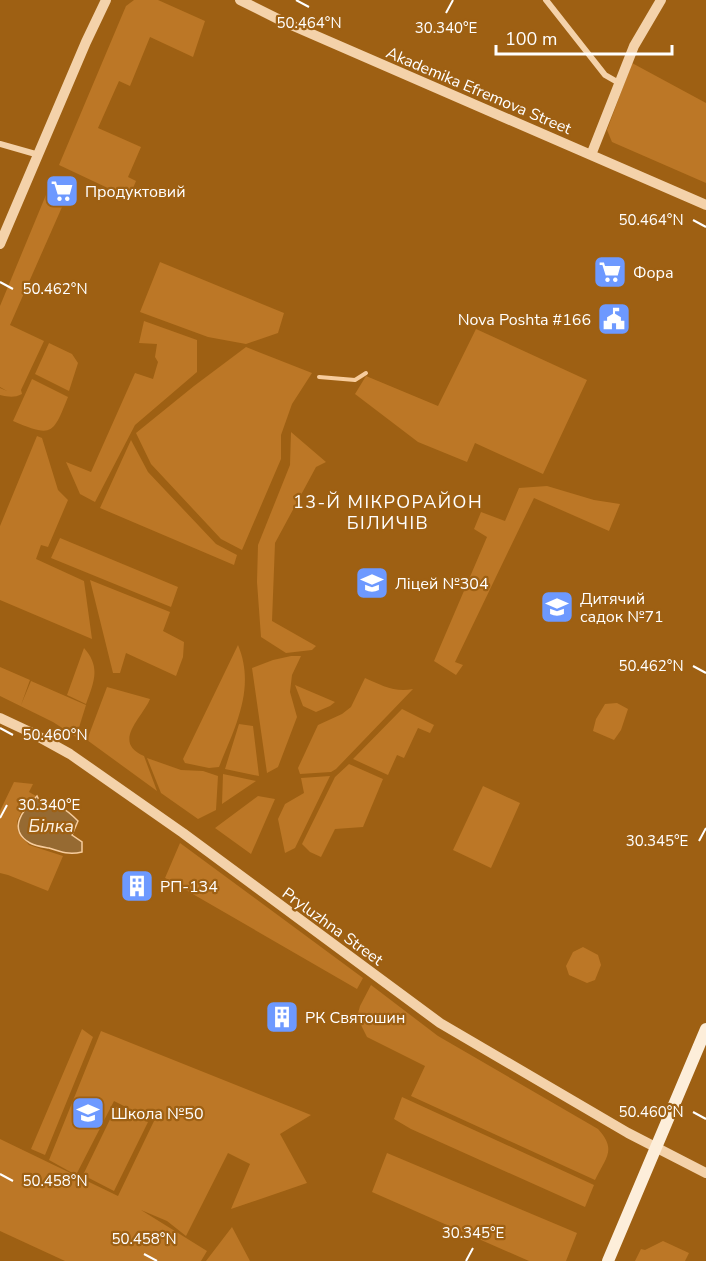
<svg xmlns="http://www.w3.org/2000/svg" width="706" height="1261" viewBox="0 0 706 1261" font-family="'Nunito Sans',sans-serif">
<rect width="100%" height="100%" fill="#9e6013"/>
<path fill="#bc7726" d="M134 0H158L205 21 193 57 150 37 130 86 119 81 98 128 141 147 128 177 136 181 129 198 59 165 126 6Z
M632 63 706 103V183L612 142 607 130Z
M48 190 66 198 10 325 44 341 21 390 22 394C14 398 9 397 0 395V388L7 391 0 387V306Z
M160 262 284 313 278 333 246 344 208 337 140 312Z
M144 321 197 340V372L135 425 95 502 80 494 66 462 91 472 135 373 153 379 158 362 155 357 157 344 139 343Z
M476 329 587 380 543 474 475 443 467 462 418 442 355 394 366 376 438 406Z
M49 343 72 354 78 363 69 391 35 374Z
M246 347 312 373 292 404 281 435V459L242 550 221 539 151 464 136 433 194 386Z
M32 379 68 397C53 434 53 438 13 421Z
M291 432 326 462 316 467 275 543 272 621 316 646 312 650 286 653 261 637 257 582 258 545 290 465Z
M37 436 42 438 58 490 68 500 48 547 41 545 36 559 84 581 92 639 0 600V526Z
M131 440 148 472 216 544 237 555 234 565 100 508Z
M547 486 594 500 620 504 609 531 534 498 455 662 463 665 456 675 434 661 487 537 474 529 481 512 505 521 519 488Z
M60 538 178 587 171 607 51 558Z
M90 580 170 612 163 631 184 642 183 657 176 676 126 653 120 673H113Z
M238 645C256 688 235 727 219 767L209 768 185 763 183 759Z
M84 648C101 667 94 682 86 704L67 695Z
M291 656H301L292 675 290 692 297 717 278 767 267 773 252 668 273 660Z
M0 667 30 680 21 705 31 681 86 705 76 737 53 722 0 696Z
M365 678C381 685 395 693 413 689L336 769 331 772 300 774 298 768 318 725 342 714 351 707Z
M295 685 335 702 330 706 316 712 303 706Z
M107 687 150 699C143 717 111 742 144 756L157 791 87 740Z
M617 703 628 709 621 730 614 740 593 731 596 719 605 704Z
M402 709 434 725 430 733 418 728 404 758 397 755 388 775 353 759Z
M239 724 253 726 259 776 225 769Z
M147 758 181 770 203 771 218 776 216 810 198 819 161 793Z
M349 764 383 779 363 827 335 829 321 857 310 852 302 844 335 777Z
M223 774 256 781 222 804Z
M330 776 295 848 285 853 278 819 285 804 304 793 301 778Z
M14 782 33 784 29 792 36 796 23 809 17 821 18 832 29 845 63 856 48 891 8 875 0 873V811Z
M483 786 520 803 491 868 453 850Z
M258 796 275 799 251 854 215 828Z
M180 843 363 978 357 989 165 878Z
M583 947 598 955 601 965 595 980 587 983 569 975 566 966 573 952Z
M371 985 438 1036 598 1129C617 1150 606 1157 595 1180L411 1096 425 1066 367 1037 357 1017 360 1006Z
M82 1029 93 1037 45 1155 31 1149Z
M101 1031 311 1115 280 1134 307 1183 231 1209 250 1164 228 1153 186 1236 167 1221 141 1210 207 1251 201 1261H65L0 1231V1139L118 1196 154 1121 114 1101 76 1175 49 1160Z
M402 1097 594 1185 585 1207 411 1129 394 1119Z
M116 1107 148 1122 114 1191 83 1175Z
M387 1153 577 1233 566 1261H529L372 1192Z
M232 1227 250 1261H206Z
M663 1241 689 1253 685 1261H635L641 1249 645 1250Z"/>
<path fill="#966a32" stroke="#f7cc9c" stroke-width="1.5" d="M37 796 42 806C58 802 67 810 78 821L72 835 82 842V852C69 855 61 852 49 848 43 847 35 846 30 843 6 829 24 809 37 796Z"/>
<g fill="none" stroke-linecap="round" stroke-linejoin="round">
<path stroke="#f7cc9c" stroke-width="4" d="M319 377 355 380 366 373"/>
<path stroke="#f4d2aa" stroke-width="6" d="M546 0 605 75 619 83
M0 144 39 155"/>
<path stroke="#f4d2aa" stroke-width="10" d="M240 0 282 21 706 205
M591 155 634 46 661 0
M0 244 86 42 106 0
M0 718 32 733 70 754 183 833 440 1023 628 1133 706 1173"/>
<path stroke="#fdeeda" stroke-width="12" d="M608 1261 706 1029"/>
</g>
<path fill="none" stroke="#fff" stroke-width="2" d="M296 0 309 7M446 13 453 0M693 220 706 227M0 282 13 289M693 666 706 673M0 728 13 735M0 818 7 805M699 841 706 828M693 1112 706 1119M0 1174 13 1181M144 1254 157 1261M466 1261 473 1248"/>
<defs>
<symbol id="supermarket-square" viewBox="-11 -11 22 22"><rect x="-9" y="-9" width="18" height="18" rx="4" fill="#6d99ff" stroke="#9e6013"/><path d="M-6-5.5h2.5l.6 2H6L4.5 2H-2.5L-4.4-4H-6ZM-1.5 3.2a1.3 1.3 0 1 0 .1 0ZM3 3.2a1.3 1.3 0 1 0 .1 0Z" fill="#fff"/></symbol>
<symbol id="civic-square" viewBox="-11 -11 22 22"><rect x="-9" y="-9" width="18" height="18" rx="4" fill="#6d99ff" stroke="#9e6013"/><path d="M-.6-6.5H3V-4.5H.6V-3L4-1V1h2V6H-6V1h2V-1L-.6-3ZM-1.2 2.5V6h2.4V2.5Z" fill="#fff"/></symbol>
<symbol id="school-square" viewBox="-11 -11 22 22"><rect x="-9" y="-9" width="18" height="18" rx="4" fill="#6d99ff" stroke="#9e6013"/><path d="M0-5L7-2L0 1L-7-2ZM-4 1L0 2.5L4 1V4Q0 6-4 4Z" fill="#fff"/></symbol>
<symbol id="building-square" viewBox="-11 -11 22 22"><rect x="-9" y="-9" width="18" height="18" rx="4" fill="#6d99ff" stroke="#9e6013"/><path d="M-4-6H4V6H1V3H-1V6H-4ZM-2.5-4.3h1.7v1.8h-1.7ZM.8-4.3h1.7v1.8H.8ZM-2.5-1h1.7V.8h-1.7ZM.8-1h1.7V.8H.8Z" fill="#fff"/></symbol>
</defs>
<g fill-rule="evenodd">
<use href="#supermarket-square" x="43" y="172" width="38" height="38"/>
<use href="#supermarket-square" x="591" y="253" width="38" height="38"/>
<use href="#civic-square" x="595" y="300" width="38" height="38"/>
<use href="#school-square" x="353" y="564" width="38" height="38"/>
<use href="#school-square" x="538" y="588" width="38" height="38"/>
<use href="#building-square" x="118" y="867" width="38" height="38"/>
<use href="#building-square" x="263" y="998" width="38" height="38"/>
<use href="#school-square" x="69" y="1094" width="38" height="38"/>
</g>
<g text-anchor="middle" stroke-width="4.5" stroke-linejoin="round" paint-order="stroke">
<g font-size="16" fill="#fff" stroke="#9e6013">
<text transform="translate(479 90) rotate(23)" y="6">Akademika Efremova Street</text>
<text transform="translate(333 926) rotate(36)" y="6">Pryluzhna Street</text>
</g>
<g font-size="16" fill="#fff" stroke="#9e6013" text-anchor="start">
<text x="85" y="197">Продуктовий</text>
<text x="633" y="278">Фора</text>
<text x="591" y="325" text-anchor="end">Nova Poshta #166</text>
<text x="395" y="589">Ліцей №304</text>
<text x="580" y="604">Дитячий<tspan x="580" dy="18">садок №71</tspan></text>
<text x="160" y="892">РП-134</text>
<text x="305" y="1023">РК Святошин</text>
<text x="111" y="1119">Школа №50</text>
</g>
<g font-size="18" letter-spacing="1.5" fill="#fff" stroke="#9e6013">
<text x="388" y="508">13-Й МІКРОРАЙОН<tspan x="388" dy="21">БІЛИЧІВ</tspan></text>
</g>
<g font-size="18" font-style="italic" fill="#fdf1e2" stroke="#9e6013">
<text x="51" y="832">Білка</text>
</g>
</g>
<g font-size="15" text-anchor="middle" fill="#fff" stroke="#9e6013" stroke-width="4.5" stroke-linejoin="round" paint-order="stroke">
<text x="309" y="28">50.464°N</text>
<text x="446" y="33">30.340°E</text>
<text x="651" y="225">50.464°N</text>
<text x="55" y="294">50.462°N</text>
<text x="651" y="671">50.462°N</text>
<text x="55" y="740">50.460°N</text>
<text x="49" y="810">30.340°E</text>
<text x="657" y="846">30.345°E</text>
<text x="651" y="1117">50.460°N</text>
<text x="55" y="1186">50.458°N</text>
<text x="473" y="1238">30.345°E</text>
<text x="144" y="1244">50.458°N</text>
</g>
<path d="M496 45v9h176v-9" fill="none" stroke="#ffffff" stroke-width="3"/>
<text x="505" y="45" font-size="18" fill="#ffffff" stroke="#9e6013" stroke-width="4.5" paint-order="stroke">100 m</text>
</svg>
